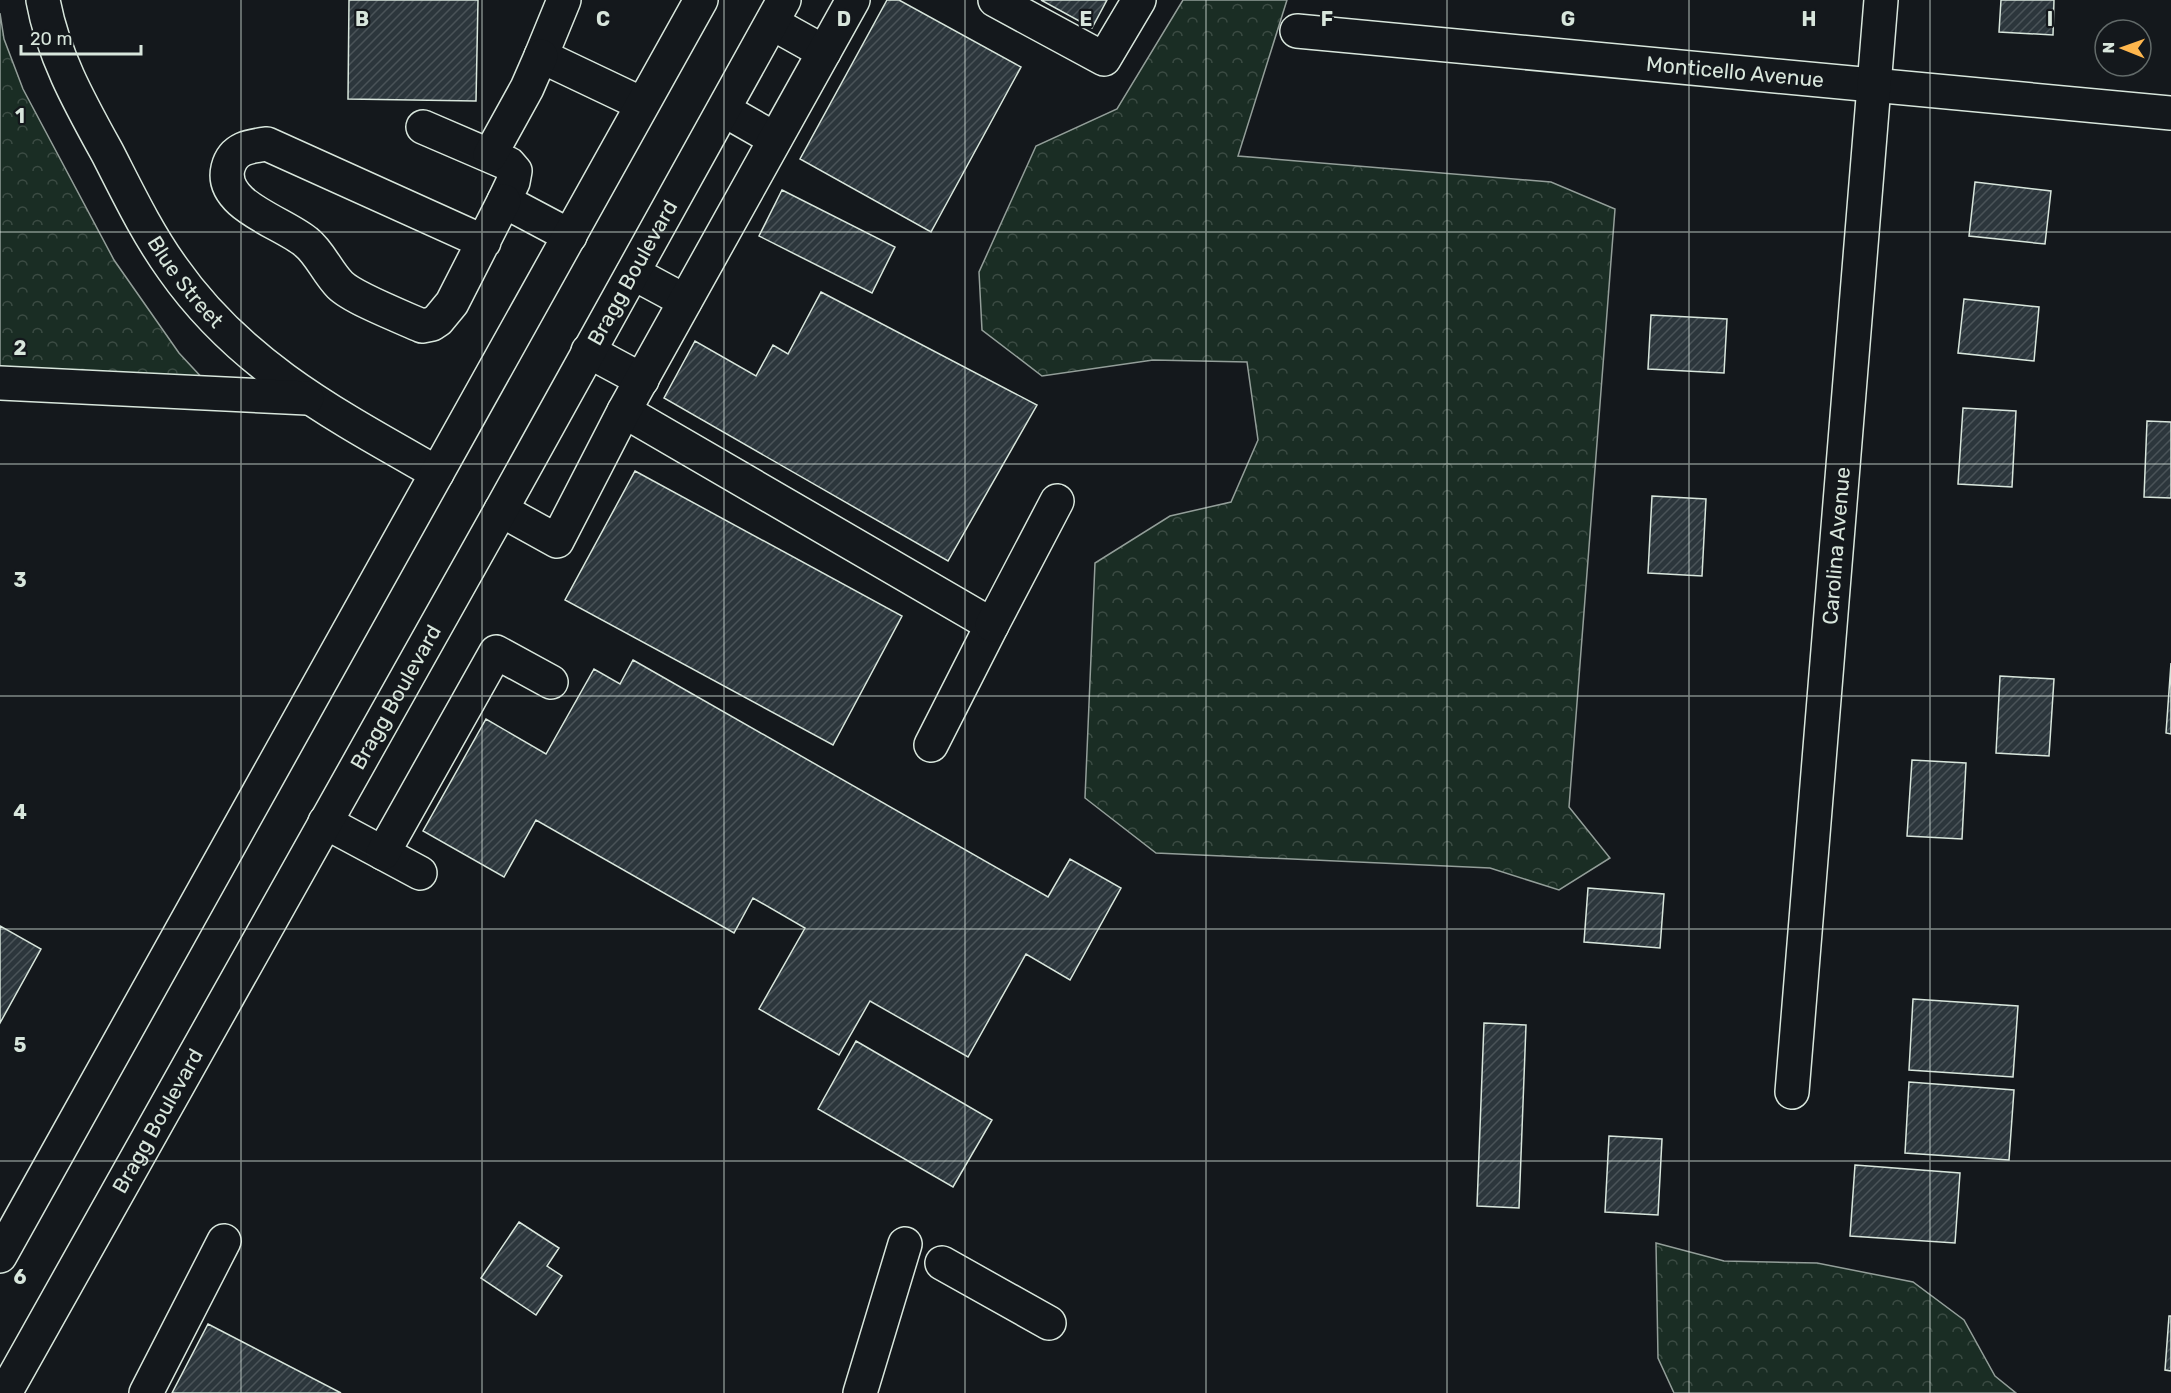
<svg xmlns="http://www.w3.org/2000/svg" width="2171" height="1393" viewBox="0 0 2171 1393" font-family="Rubik,sans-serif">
<defs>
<pattern id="forest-crowns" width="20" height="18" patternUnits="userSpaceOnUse" patternTransform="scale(1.5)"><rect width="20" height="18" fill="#1a2d24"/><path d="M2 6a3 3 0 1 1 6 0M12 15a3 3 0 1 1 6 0" fill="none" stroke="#3b4b43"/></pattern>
<pattern id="building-hatch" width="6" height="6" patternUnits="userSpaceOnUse" patternTransform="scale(1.5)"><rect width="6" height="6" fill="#2c363c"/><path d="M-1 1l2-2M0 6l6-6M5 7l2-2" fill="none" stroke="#4a5358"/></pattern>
</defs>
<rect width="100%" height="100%" fill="#14181c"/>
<path fill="url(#forest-crowns)" stroke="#939e99" stroke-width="1.5" d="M1183 0H1287L1238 156 1551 182 1615 209 1569 807 1610 858 1559 890 1490 868 1156 853 1085 798 1095 563 1170 516 1231 502 1258 440 1247 362 1153 360 1042 376 982 330 979 272 1036 146 1117 109Z
M0 13 4 39 23 89 114 260 179 353 205 381 0 372Z
M1656 1243 1724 1261 1817 1263 1913 1282 1964 1320 1995 1376 2016 1393H1674L1658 1358Z"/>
<path fill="url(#building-hatch)" stroke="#d8e6dc" stroke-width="1.5" d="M349 0H478L476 101 348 99Z
M887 0H899L1021 67 931 232 800 159Z
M1041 0H1107L1092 28Z
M2001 0H2054L2053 35 1999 32Z
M1975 182 2051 191 2045 244 1969 236Z
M782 190 895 247 872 293 759 236Z
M821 292 1037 405 948 561 664 398 695 341 756 376 773 345 788 354Z
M1964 299 2039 307 2034 361 1958 353Z
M1651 315 1727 319 1724 373 1648 369Z
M1963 408 2016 411 2012 487 1958 484Z
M2147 421 2171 422V498L2144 497Z
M635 471 902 616 833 745 565 600Z
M1652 496 1706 499 1702 576 1648 573Z
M633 660 1048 897 1070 859 1121 888 1070 980 1026 954 968 1057 870 1001 839 1055 759 1009 805 928 753 898 734 933 536 820 504 877 423 831 486 719 546 754 594 669 620 684Z
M2171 663V734L2166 733Z
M2000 676 2054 679 2049 756 1996 753Z
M1912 760 1966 763 1962 839 1907 836Z
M1588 888 1664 894 1660 948 1584 942Z
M0 926 41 949 0 1023Z
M1913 999 2018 1006 2013 1077 1909 1070Z
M1484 1023 1526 1025 1519 1208 1477 1206Z
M856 1041 992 1120 953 1187 818 1109Z
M1909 1082 2014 1090 2009 1160 1905 1153Z
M1609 1136 1662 1139 1658 1215 1605 1212Z
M1855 1165 1960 1173 1955 1243 1850 1236Z
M519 1222 559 1248 547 1266 562 1276 536 1315 481 1278Z
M2169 1316H2171V1371L2165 1370Z
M208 1324 341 1393H172Z"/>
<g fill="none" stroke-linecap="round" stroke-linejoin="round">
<defs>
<g id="minor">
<path id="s1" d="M43 0C53 56 81 105 108 154 128 193 147 233 173 269 241 366 337 416 437 473"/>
<path d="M564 0 541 56 642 104"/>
<path d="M995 0 1104 59 1139 0"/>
<path d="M772 23 824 52"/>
<path id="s2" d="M1297 31 2171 113"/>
<path d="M724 110 775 139"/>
<path d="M423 127 509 164 515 171 513 182 504 201 570 236"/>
<path d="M490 155 527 88 541 56"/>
<path d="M484 242 267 144C250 146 233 148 228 168 219 205 282 222 306 242 320 253 327 272 340 285 353 298 402 317 422 326L432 324 438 320 452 303 504 201"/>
<path d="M633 273 685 301"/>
<path d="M588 351 642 380"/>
<path d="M0 383 307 398"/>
<path d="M624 411 992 625 931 745"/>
<path d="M501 510 557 541 624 411 853 0"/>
<path d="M992 625 1057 501"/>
<path d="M325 822 420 873"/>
<path d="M383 853 496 652 551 682"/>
<path id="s3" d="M1792 1092 1881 0"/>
<path d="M942 1263 1049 1323"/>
<path d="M146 1393 224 1241"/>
<path d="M860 1393 905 1244"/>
</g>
<g id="major">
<path d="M0 1256 701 0"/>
<path id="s4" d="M5 1393 501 510 784 0"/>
</g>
</defs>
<use href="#minor" stroke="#d8e6dc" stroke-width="36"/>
<use href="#major" stroke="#d8e6dc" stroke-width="36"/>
<use href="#minor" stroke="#14181c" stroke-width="33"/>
<use href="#major" stroke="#14181c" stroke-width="33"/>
</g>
<path fill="none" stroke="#d8e6dc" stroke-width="1.5" stroke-opacity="0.55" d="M241 0V1393M482 0V1393M724 0V1393M965 0V1393M1206 0V1393M1447 0V1393M1689 0V1393M1930 0V1393M0 232H2171M0 464H2171M0 696H2171M0 929H2171M0 1161H2171"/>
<g text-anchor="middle" stroke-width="4.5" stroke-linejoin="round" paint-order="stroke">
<g font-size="21" fill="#d8e6dc" stroke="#14181c">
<text dy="7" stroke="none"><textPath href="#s2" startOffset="440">Monticello Avenue</textPath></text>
<text dy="7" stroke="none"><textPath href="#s4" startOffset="1284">Bragg Boulevard</textPath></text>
<text dy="7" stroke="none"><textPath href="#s1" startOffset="318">Blue Street</textPath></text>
<text dy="7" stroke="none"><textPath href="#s3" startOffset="548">Carolina Avenue</textPath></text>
<text dy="7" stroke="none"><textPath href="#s4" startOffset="798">Bragg Boulevard</textPath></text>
<text dy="7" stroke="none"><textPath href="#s4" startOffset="312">Bragg Boulevard</textPath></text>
</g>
</g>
<g font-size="20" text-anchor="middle" font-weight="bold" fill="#d8e6dc" stroke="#14181c" stroke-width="4.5" stroke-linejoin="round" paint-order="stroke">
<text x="362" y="26">B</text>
<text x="603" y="26">C</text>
<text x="844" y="26">D</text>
<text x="1086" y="26">E</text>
<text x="1327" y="26">F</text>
<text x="1568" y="26">G</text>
<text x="1809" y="26">H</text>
<text x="2050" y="26">I</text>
<text x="20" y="123">1</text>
<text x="20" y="355">2</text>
<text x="20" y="587">3</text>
<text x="20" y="819">4</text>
<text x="20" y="1052">5</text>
<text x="20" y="1284">6</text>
</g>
<g transform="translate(2123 48) rotate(271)"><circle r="28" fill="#14181c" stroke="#626a69" stroke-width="1.5"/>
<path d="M0-4.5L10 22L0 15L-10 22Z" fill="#ffb74d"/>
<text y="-9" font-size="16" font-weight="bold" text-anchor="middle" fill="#d8e6dc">N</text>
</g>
<path d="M21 45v9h120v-9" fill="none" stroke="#d8e6dc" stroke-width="3"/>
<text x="30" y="45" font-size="18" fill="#d8e6dc" stroke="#14181c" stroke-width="4.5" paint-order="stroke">20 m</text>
</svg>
